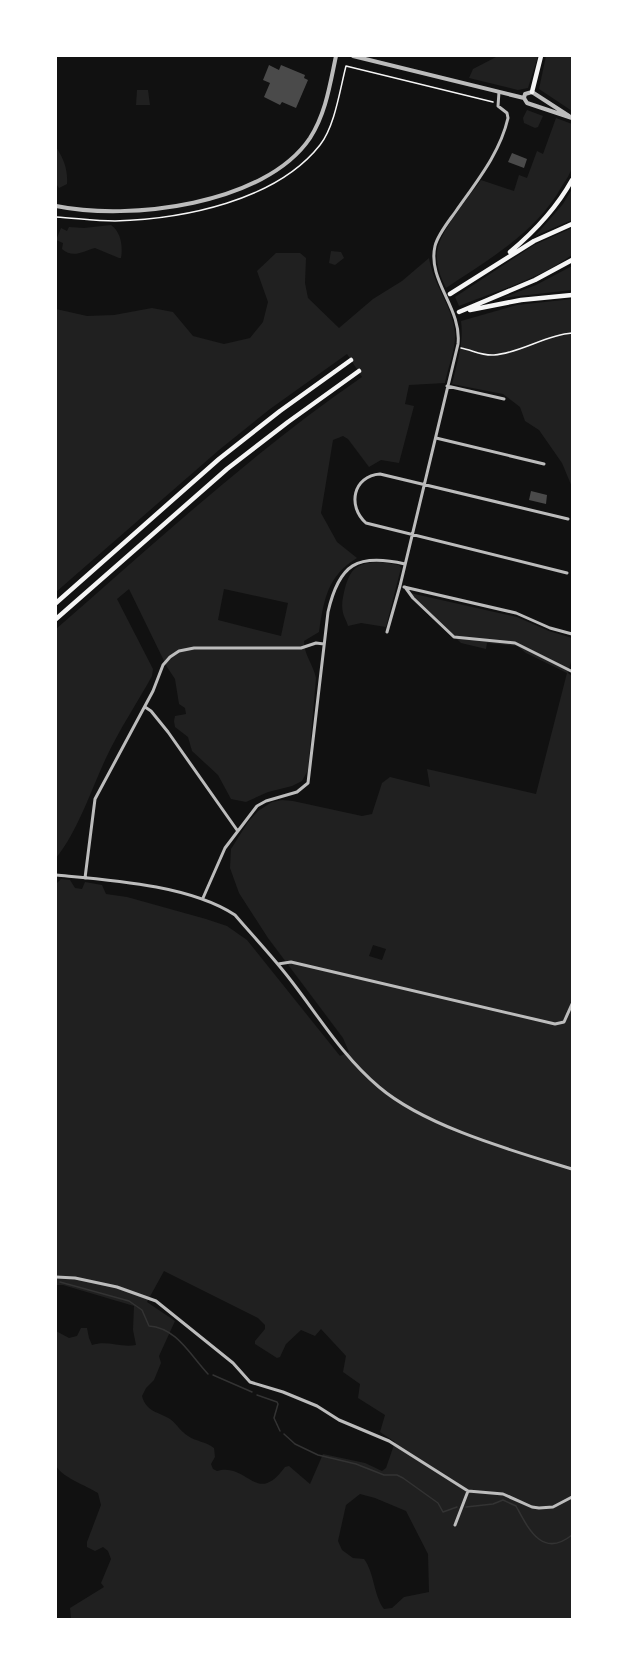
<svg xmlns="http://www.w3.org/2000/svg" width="628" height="1675" viewBox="0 0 628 1675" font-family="'Space Grotesk',sans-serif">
<rect width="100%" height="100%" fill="#111"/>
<path fill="#202020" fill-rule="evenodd" d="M498 56H538L528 88 518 90 469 78 473 69Z
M546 56H572V111L539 89Z
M137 90H148L150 105H136Z
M527 110 543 116 538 127 535 128 524 123 523 118Z
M556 118 572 124C572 137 575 153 572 166 571 173 566 180 562 186 536 233 489 259 446 288 440 276 436 265 437 252 439 232 469 197 481 180L514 191 519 175 527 178 537 151 543 154Z
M56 147C64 159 68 170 67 184L59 188 56 184Z
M572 189V220L535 236 563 204Z
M111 225C121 232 123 246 121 258H119L95 248C83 251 73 259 62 249L63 243 56 240 61 228 67 231 69 227 84 228Z
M572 228V255C538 279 498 291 459 306L455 297 534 245Z
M331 251 341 252 344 258 335 265 329 263Z
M276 253H300L306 258 305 283 308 298 339 328 373 299 402 281 429 258C433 284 453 307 455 333 456 349 448 367 445 383L409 385 405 404 414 406 399 463 381 460 369 467 348 439 343 436 333 440 321 513 337 542 357 558C327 576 324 600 319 632L304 641C304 655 313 664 316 678L308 770 302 781 292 786 268 792 246 802 231 799 218 775 192 751 188 737 175 727 174 721 175 716 186 714 185 708 179 704 175 679 167 667 129 589 117 599 153 669 152 676C137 703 119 730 106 758 91 790 78 831 56 858V629C156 542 253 452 362 377L347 354 270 409 219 450 56 592V309L87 316 114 315 152 308 173 312 193 336 224 344 250 338 263 322 268 302 257 271ZM224 589 288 603 281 636 218 620Z
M572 266V290L502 298 536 285Z
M572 299V487L562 463 539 430 525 421 520 407 503 394 452 384C457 363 464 342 461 321L517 305Z
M380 562 399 565 401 568 386 627 361 623 348 626C347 622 344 617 343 613 341 604 343 597 345 588 351 567 358 563 380 562Z
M410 593 517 617 549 631 572 638V658L568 673 572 676V1619H71L70 1608 104 1587 101 1583 111 1559 108 1551 103 1547 95 1551 87 1547V1542L101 1505 98 1493C87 1486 59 1476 56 1465V1331L69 1338 77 1336 81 1328H87L89 1338 92 1345C107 1340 121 1348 136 1345L133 1330 134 1306 63 1285H56V884L61 879 70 880 75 888 82 889 85 882 102 885 106 894 127 897 206 919 227 926 247 940 340 1056 349 1052 343 1038 268 938 239 893 230 868 231 849 248 822 258 811 272 802 282 800 293 801 362 816 372 814 382 783 390 777 430 787 427 769 536 794 567 673 526 653 517 646 487 643 486 649 461 643ZM373 945 386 949 382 960 369 956ZM164 1271 258 1318 265 1325V1329L255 1341V1344L277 1358 280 1357 286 1344 301 1330 315 1336 321 1329 346 1356 343 1372 360 1384 358 1398 385 1415 380 1432 395 1442 386 1468 382 1471 365 1463 323 1454 310 1484 289 1466 285 1467C256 1507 248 1462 217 1471L213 1469 211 1464 215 1457 214 1448C205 1441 197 1442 188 1436 181 1432 177 1424 170 1419 159 1412 146 1412 142 1396L146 1388 154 1380 161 1363 159 1356 175 1321 147 1302ZM360 1494 375 1498 406 1511 428 1554 429 1592 404 1597 392 1608 384 1609C373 1594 375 1574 364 1559L353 1558 342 1550 338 1541 346 1505Z"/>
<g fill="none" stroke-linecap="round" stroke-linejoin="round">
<path stroke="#333" stroke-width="1.5" d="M60 1282 129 1301 142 1310 149 1326C177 1328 190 1355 208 1374
M213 1375 252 1392
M257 1395 277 1402 278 1404 274 1418 280 1431
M284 1434 295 1444 318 1455 356 1464 384 1475H397L403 1478 438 1503 443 1512 457 1507
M466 1507 493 1504 503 1500 516 1506C528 1528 542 1559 572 1535"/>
</g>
<path fill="#4a4a4a" d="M269 65 279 70 281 65 305 75 304 78 308 80 296 108 282 102 280 105 264 97 270 83 263 80Z
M512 153 527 159 524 168 508 162Z
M531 491 547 495 546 504 529 500Z"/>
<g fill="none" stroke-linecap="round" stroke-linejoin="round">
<path stroke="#f5f5f5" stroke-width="1.5" d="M56 217C75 218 95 221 115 221 183 219 276 201 320 145 335 126 340 89 346 66L493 102
M461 348C472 350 482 356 494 355 521 353 545 335 572 333"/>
<path stroke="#bcbcbc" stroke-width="3" d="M447 386 504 399
M436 438 544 464
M567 573 366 523C347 506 353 476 380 474L568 519
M404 587 516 613 550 628 572 634
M405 587 413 598 454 637 515 643 571 671
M387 632 400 586 458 344C462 308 427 281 435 246 438 234 449 221 456 211 477 181 500 153 508 118L507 113 498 106 499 92
M145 707 151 711 168 732 237 830
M56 875C110 880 190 885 235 915 253 936 272 956 289 978 318 1015 342 1056 379 1087 426 1127 514 1151 572 1169
M85 878 95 799 153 691 163 665 170 657 179 651 194 648H301L316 643 324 644
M203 898 225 848 257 806 266 801 297 792 308 783 328 612C339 564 357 553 405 564
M278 964 291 962 555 1024 564 1022 572 1004
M56 1277 75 1278 117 1287 156 1301 233 1363 250 1382 283 1392 317 1406 339 1420 389 1441 468 1491 503 1494 532 1507 539 1508 553 1507 572 1497
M455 1525 468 1491"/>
<path stroke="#bcbcbc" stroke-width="4" d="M353 56 524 98 527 103 572 118
M524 98 525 94 532 92 569 116
M56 206C129 221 265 205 310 138 326 113 330 84 336 56"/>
<path stroke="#f5f5f5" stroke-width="4.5" d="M532 92 541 56
M510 252C535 231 556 209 572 180
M450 294 534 241 572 224
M470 310 521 300 572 295
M459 312 535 280 572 260
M56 603 219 459 280 411 351 360
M56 619 227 469 288 422 359 371"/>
</g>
<rect width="628" height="1675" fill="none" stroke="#ffffff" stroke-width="114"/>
</svg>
